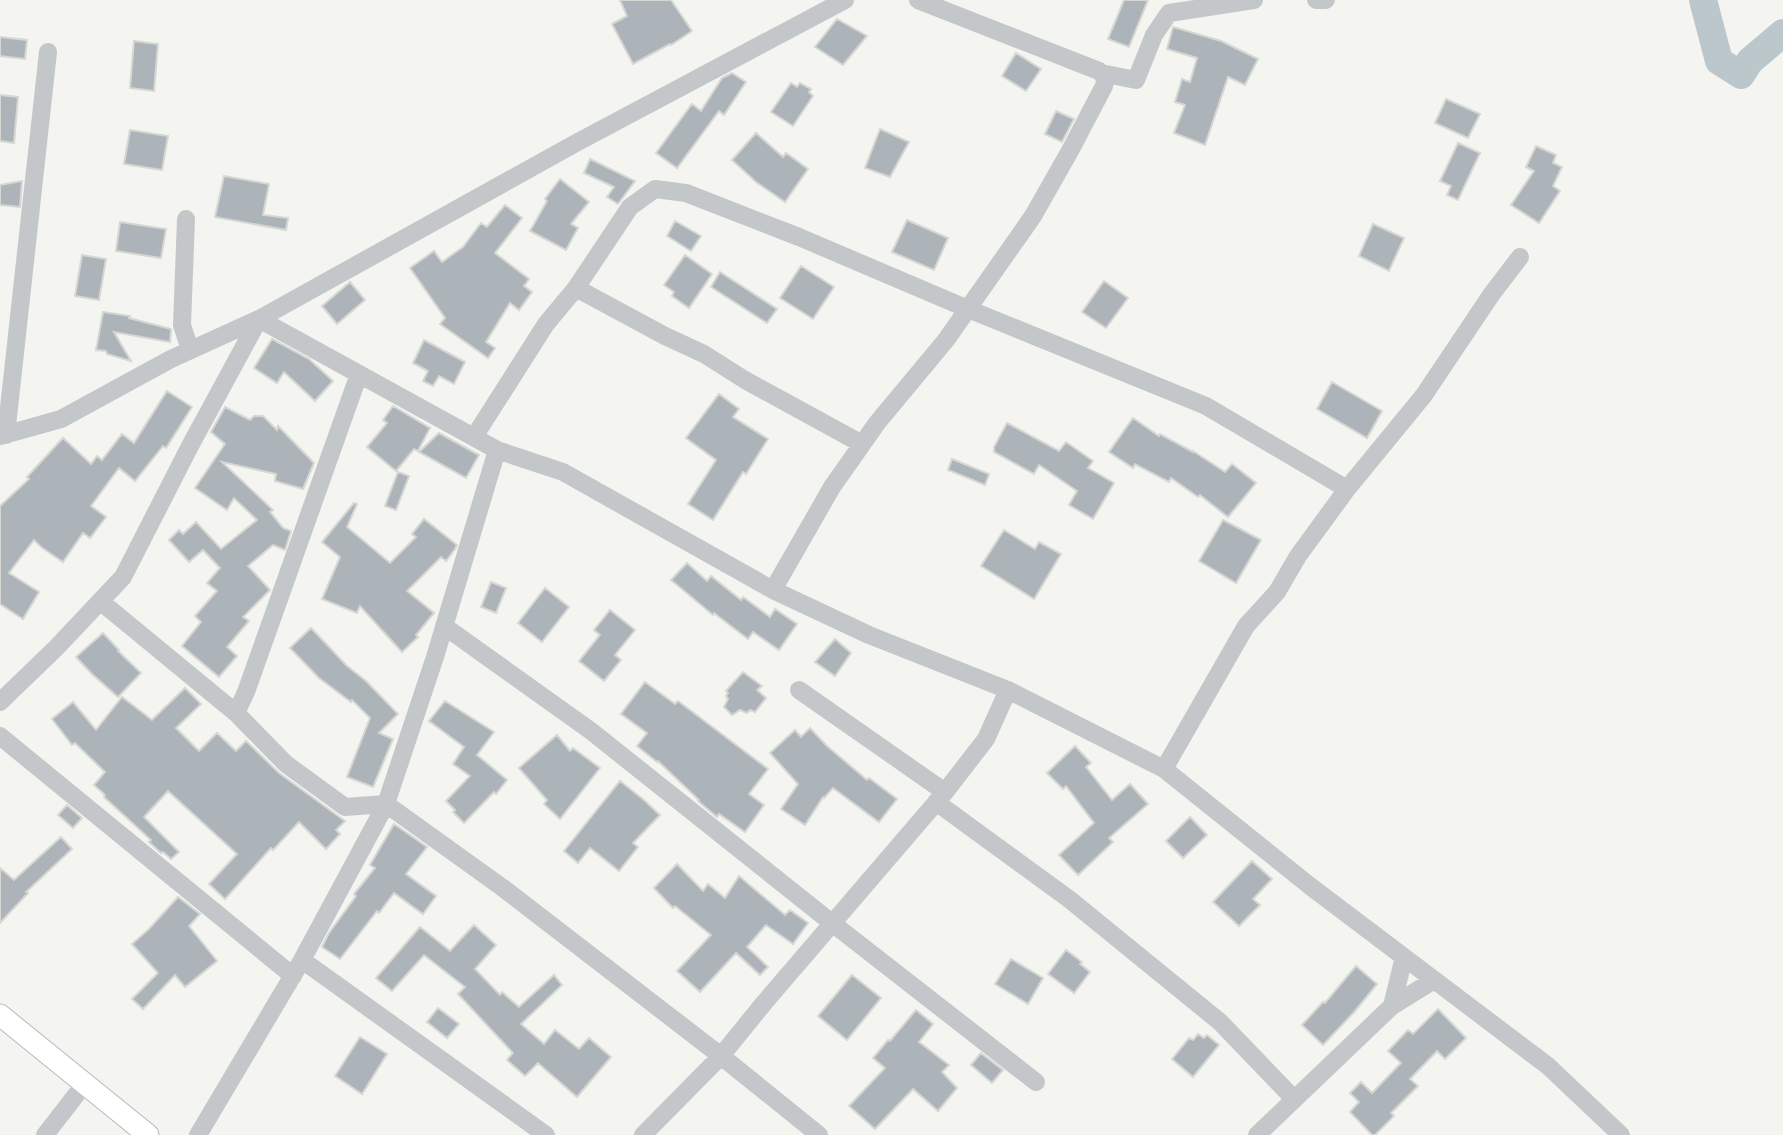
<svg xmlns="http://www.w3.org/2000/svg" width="1783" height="1135" viewBox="0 0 1783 1135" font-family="'PT Sans Narrow',sans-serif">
<rect width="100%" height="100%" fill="#f4f5f0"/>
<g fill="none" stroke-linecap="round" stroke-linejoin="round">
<path stroke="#bcc7cc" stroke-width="28" d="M1703 0 1719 61 1741 75 1750 61 1783 33"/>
</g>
<path fill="#acb3b9" stroke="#d6d6d3" stroke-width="2" d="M620 0H671L692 31 671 45 670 44 633 64 612 24 627 16Z
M1124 0H1148L1129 47 1108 39Z
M837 19 867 36 843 65 815 47Z
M1173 27 1221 41 1258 59 1245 85 1228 77 1205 145 1174 133 1185 105 1175 102 1182 79 1190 82 1197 58 1167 49Z
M0 37 27 40 25 59 0 56Z
M134 41 158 44 154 91 130 88Z
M1016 53 1041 69 1026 91 1002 76Z
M732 73 746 82 724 115 719 111 677 168 656 153 692 104 701 111 722 78Z
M791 83 797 87 800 83 811 89 809 92 813 96 793 126 771 112Z
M0 95 18 97 14 143 0 141Z
M1446 99 1480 114 1468 138 1435 123Z
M1056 111 1074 119 1062 142 1045 134Z
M880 129 909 142 890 177 865 168Z
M130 130 168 136 162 170 124 164Z
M756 133 783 157 786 153 808 169 785 202 756 182 732 160Z
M1458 143 1480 153 1458 200 1447 195 1451 186 1440 181Z
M1536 146 1556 155 1553 163 1562 167 1553 186 1560 191 1539 223 1511 205 1534 171 1526 167Z
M590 159 635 181 618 204 607 197 614 187 584 173Z
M224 176 269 184 263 215 288 218 286 230 215 217Z
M560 179 589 202 571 224 578 228 566 250 530 231 547 201 545 199Z
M22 181 20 207 0 205V185Z
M505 205 522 218 495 253 529 279 524 286 532 292 519 310 510 303 486 342 495 348 488 358 440 324 445 318 410 268 434 251 442 262 463 247 481 223 487 227Z
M907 220 948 238 934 270 892 252Z
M675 221 701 236 691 251 667 236Z
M120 222 166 229 161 258 116 251Z
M1373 224 1404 238 1389 271 1359 256Z
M82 255 106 259 99 300 75 296Z
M685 255 712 274 689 308 672 296 674 292 664 285Z
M801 266 834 287 813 319 780 298Z
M720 272 777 309 767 323 711 287Z
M1104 281 1128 298 1106 328 1082 312Z
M350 282 365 300 337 324 322 306Z
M103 312 130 316 129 318 171 329 170 342 114 332 131 361 107 354 106 351 96 350Z
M272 339 309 359 333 381 315 401 284 372 277 383 254 368Z
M424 340 465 362 454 384 439 376 433 386 423 381 428 371 413 363Z
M1332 382 1382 411 1367 438 1317 409Z
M167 391 192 407 166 448 163 446 135 481 119 468 91 506 106 517 90 538 83 533 63 562 41 547 34 540 9 573 39 592 23 619 0 604V506L29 479 27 477 63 438 91 464 97 456 102 460 122 434 134 443Z
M719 394 739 409 733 417 768 439 746 474 743 472 713 520 688 504 716 460 686 438Z
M393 406 430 428 418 451 414 449 396 471 367 447 387 423 383 420Z
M225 407 250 420 254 416H263L277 430 278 426 314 463 303 489 275 481 276 474 222 462 273 510 270 512 283 528 291 531 285 550 273 545 248 566 270 590 243 617 249 621 227 647 237 656 219 677 182 646 201 622 195 616 217 591 207 583 220 568 203 550 189 562 169 540 179 530 183 534 196 522 221 549 257 520 234 498 227 510 195 488 225 444 211 432Z
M1133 418 1159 436 1160 434 1193 452V451L1225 472 1232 464 1256 483 1228 517 1200 495 1198 497 1171 478 1169 482 1135 464 1133 468 1109 452Z
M1007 423 1059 451 1066 442 1093 461 1088 468 1114 483 1093 519 1069 505 1077 491 1039 465 1034 474 994 452V447Z
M439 433 479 455 466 478 419 452Z
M952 459 989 474 985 485 948 470Z
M398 472 409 476 396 510 385 506Z
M354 503 357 504 347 527 390 563 416 537 412 534 424 519 457 545 455 549 446 561 441 557 407 591 434 613 416 635 418 637 402 652 360 606 357 613 322 599 340 557 322 542Z
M1223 520 1261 540 1236 583 1199 561Z
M1004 530 1035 549 1039 542 1061 554 1034 599 981 566Z
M687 563 707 581 711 576 741 600 743 597 770 617 775 609 797 624 779 650 753 632 748 639 714 613 713 615 671 580Z
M491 582 506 588 496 613 481 607Z
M545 588 569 607 542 642 518 623Z
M610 610 635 630 615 655 621 660 604 681 579 661 600 635 594 630Z
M311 628 347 666 366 681 398 714 379 733 393 739 373 787 347 777 370 718 352 700 351 702 319 678 290 648Z
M103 633 119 650 118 651 141 673 118 697 92 674 76 657Z
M835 639 851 653 835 676 815 662Z
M743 672 762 686 757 690 766 698 755 712 750 710 747 713 740 710 732 715 724 707 728 699 726 696 728 693 726 691Z
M645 682 675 704 678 701 768 769 749 794 764 805 745 832 719 814 717 817 698 801 699 800 658 761 657 762 637 746 647 733 621 714Z
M185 688 201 704 176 728 199 751 217 733 236 751 246 741 279 773 345 821 336 830 340 834 326 849 299 822 273 850 271 848 225 899 209 884 237 854 168 791 144 817 179 852 171 859 163 852 161 853 149 842 151 840 104 797 105 795 94 785 105 772 75 743 72 745 52 719 73 702 96 730 122 697 152 720Z
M445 701 494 732 477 755 507 780 496 794 494 792 464 823 453 812 455 810 446 801 470 776 453 764 464 747 429 721Z
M810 728 827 746 867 780 869 778 897 799 879 822 833 788 824 798 823 797 805 825 781 809 798 784 770 753 795 730 801 737Z
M557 735 570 751 573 748 600 768 560 819 544 804 547 800 519 768Z
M1075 746 1091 763 1086 767 1112 800 1130 784 1148 804 1109 838 1113 842 1078 875 1059 855 1094 823 1066 786 1063 789 1047 773Z
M620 781 644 800 660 815 633 843 638 847 619 871 590 848 578 863 564 851Z
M67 805 82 818 73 828 58 815Z
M1190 817 1207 835 1183 858 1166 841Z
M394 824 427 847 406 874 436 896 423 914 394 893 379 913 377 911 340 959 322 947 329 933 356 896 354 894 375 868 370 865Z
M61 837 72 849 26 892 28 893 0 923V868L14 880Z
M1252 861 1272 879 1253 899 1260 905 1239 926 1213 902Z
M677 864 703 891 708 884 725 898 739 876 785 915 790 910 808 923 793 944 766 925 747 947 768 967 760 975 736 953 700 992 677 971 711 935 675 906 673 908 654 888Z
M178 897 200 914 189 926 217 961 185 987 175 975 143 1009 132 999 158 973 132 944 149 929Z
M474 925 496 945 475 969 500 995 502 992 519 1007 554 975 562 985 521 1024 544 1044 555 1030 579 1049 589 1038 611 1057 577 1097 538 1063 525 1076 507 1060 513 1053 458 994 465 987 424 955 392 991 376 978 420 927 450 951Z
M1066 950 1082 962 1080 964 1090 972 1074 993 1048 974Z
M1011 959 1043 978 1028 1004 995 984Z
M1356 966 1377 984 1355 1011 1323 1045 1302 1025 1323 1002 1325 1003Z
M852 975 881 998 847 1040 818 1016Z
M438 1008 459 1024 447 1038 427 1022Z
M1438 1009 1466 1038 1445 1059 1437 1051 1410 1079 1418 1086 1391 1113 1394 1116 1375 1135H1372L1350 1112 1359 1102 1350 1093 1361 1082 1372 1093 1401 1063 1388 1051 1408 1030 1413 1034Z
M916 1010 933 1024 919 1042 949 1065 942 1072 957 1088 938 1111 913 1089 875 1129 849 1106 885 1068 873 1058 888 1040 890 1041Z
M1198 1034 1204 1038 1207 1035 1219 1045 1193 1077 1172 1059 1189 1038 1193 1040Z
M360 1037 387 1054 362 1094 335 1076Z
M981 1053 1003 1070 992 1083 971 1065Z"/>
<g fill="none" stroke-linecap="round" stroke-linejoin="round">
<defs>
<path id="major" d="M0 1015 148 1135"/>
</defs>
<use href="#major" stroke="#b6babe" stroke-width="23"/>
<path stroke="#c4c7ca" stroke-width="18" d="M1316 0H1326
M1101 73 1136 80 1154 35 1169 13 1254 0
M186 219 182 325 190 350
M576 288 665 336 704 354 745 380 862 444
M6 435 48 52
M0 436 61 419 171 359 259 319 576 143 845 0
M474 437 546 324 576 288 630 207 655 189 686 193 799 237 968 309 1206 406 1347 489
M773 590 832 487 877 423 946 340 1033 216 1071 149 1104 86C1106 79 1104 76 1099 71L918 0
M100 601 236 713 286 764 345 807 386 804 503 888 721 1056 819 1135
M444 626 591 731 832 923 1036 1082
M799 690 945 792
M0 702 56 648 123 577 190 446 259 319 497 450 563 472 773 590 869 635 1008 690 1164 769 1310 886 1548 1066 1621 1135
M236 713 246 692 359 374
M0 736 293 976
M1164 769 1246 626 1277 592 1298 556 1347 489 1424 395 1491 295 1520 257
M936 802 1069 899 1220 1022 1294 1099
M302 960 546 1135
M1392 1006 1404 957
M45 1135 76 1095
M198 1135 302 960 386 804 435 657 497 450
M643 1135 721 1056 764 1003 945 792 986 739 1008 690
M1257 1135 1392 1006 1434 980"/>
<use href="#major" stroke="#fff" stroke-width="21"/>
</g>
</svg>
